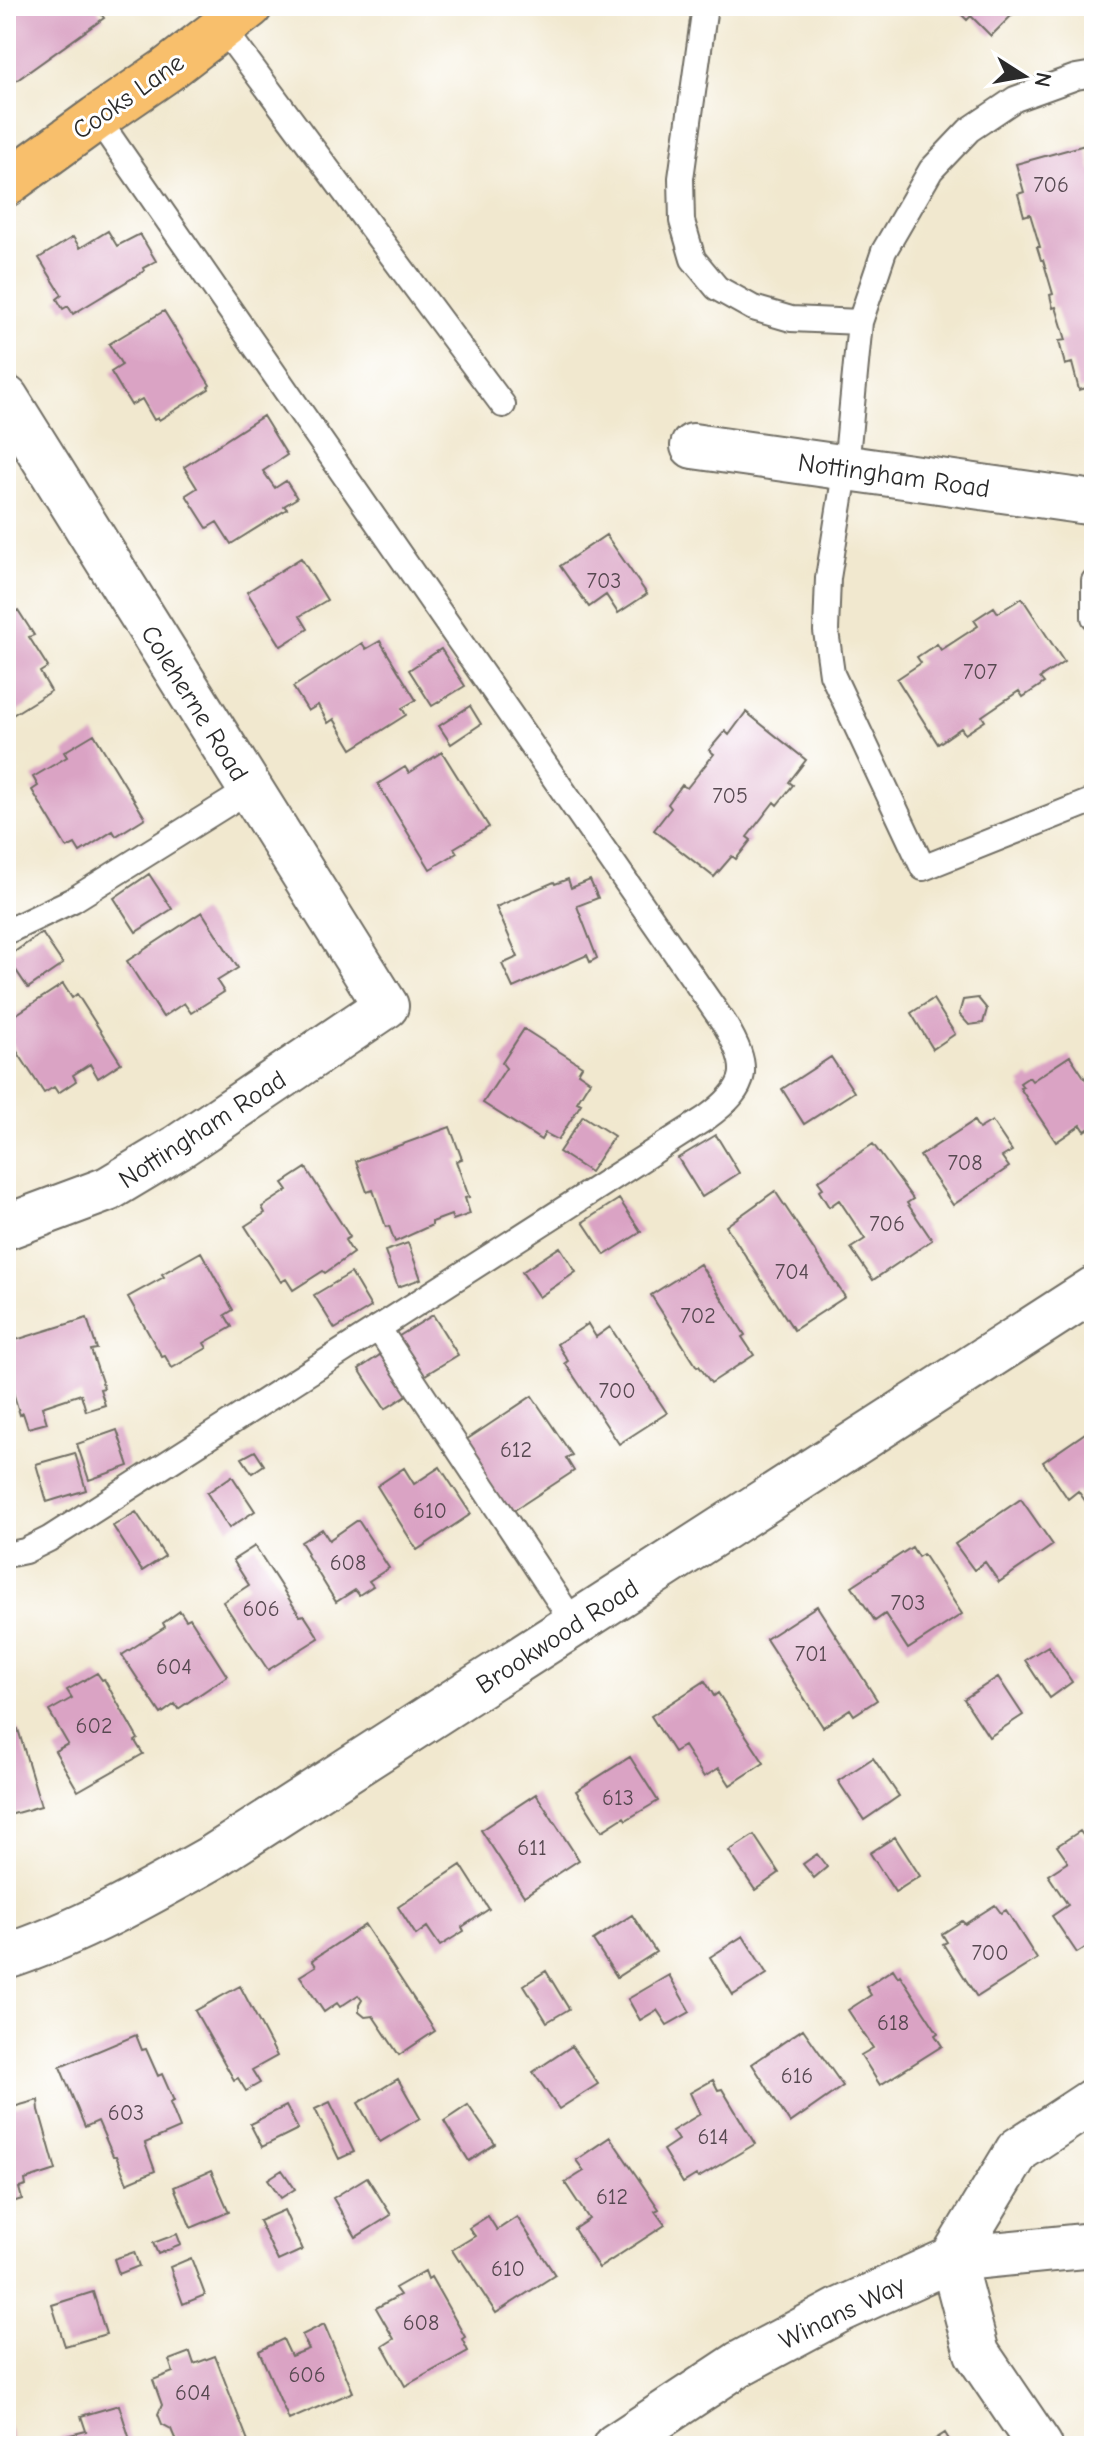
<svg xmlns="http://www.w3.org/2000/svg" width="1100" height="2452" viewBox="0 0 1100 2452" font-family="'Comic Neue',sans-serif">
<rect width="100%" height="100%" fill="#fff"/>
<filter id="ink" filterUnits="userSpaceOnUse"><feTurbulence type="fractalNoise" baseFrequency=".0125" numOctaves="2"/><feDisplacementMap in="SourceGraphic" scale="16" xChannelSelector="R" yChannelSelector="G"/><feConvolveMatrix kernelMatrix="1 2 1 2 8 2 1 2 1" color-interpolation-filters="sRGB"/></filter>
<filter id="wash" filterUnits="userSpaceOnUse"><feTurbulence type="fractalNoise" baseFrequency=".006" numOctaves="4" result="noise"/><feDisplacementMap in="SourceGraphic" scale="32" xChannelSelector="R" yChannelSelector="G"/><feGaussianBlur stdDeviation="1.8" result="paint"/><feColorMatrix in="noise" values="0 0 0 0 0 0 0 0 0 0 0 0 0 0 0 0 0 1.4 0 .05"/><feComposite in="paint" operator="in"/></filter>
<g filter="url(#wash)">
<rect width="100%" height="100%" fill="#f1e8cf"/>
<g id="blocks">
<path fill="#daa3c4" d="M6 6H95L104 18 6 88Z
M953 6H1021L991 36 971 16 967 20Z
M1085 145 1092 171 1094 170V386L1079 390 1072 363 1065 365 1059 341 1066 340 1056 307 1053 308 1050 295 1053 294 1043 260H1041L1037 247H1040L1030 214 1024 216 1018 194 1024 192 1016 164Z
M108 231 117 246 140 234 156 261 143 268 144 271 73 314 68 306 63 309 57 299 62 295 39 258 73 237 80 248Z
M164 311 210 385 208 387 209 389 159 420 158 418 154 420 142 399 131 405 111 372 122 365 109 344Z
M263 416 287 455 263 471 275 488 286 481 297 498 284 506 287 509 231 544 217 522 207 528 186 495 197 488 184 467Z
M606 535 647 594 618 613 606 595 589 607 560 566Z
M301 558 327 600 300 616 308 629 281 646 247 592Z
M1022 598 1064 662 1040 678 1044 683 1023 697 1019 691 982 716 985 721 965 734 961 728 938 744 897 679 921 663 917 657 937 644 941 650 978 626 974 620 994 607 998 613Z
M18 610 34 635 29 637 48 667 40 672 51 691 6 719V617Z
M380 641 416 700 402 708 406 715 352 749 334 719 328 723 318 705 308 711 293 687 362 643 366 649Z
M441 649 465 686 432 706 409 670Z
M470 706 481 724 451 744 439 726Z
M746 712 806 760 789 782 793 785 777 805 774 802 747 837 751 840 736 859 732 856 714 877 654 830 671 808 668 804 682 785 687 788 714 754 709 750 725 731 729 735Z
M94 734 145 818 116 836 113 831 80 852 75 844 67 848 32 790 38 786 33 777 67 757 64 752Z
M442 752 489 827 454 848 457 853 430 869 378 784 405 767 409 773Z
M149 874 172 909 136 932 114 898Z
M568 879 571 888 590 880 598 898 577 906 597 958 590 962 587 955 513 988 502 964 518 957 496 907 554 882 555 884Z
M202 912 238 968 217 981 224 992 191 1013 184 1003 163 1017 127 961Z
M42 933 63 964 28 988 7 957Z
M63 984 72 998 77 994 121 1063 98 1078 90 1064 73 1075 76 1081 58 1093 54 1087 44 1093 9 1039 13 1036 6 1025V1021Z
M978 998 987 1009 983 1023 969 1025 959 1014 963 1000Z
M933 999 955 1034 933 1049 911 1013Z
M524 1029 582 1066 578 1073 590 1081 577 1102 581 1104 558 1140 545 1133 541 1140 483 1103 506 1068 502 1063Z
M1070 1056 1094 1092V1125L1085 1131 1081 1125 1056 1142 1020 1088 1023 1087 1020 1083 1029 1077 1032 1081Z
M831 1057 854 1092 804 1124 782 1089Z
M583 1116 614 1136 590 1172 559 1152Z
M974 1121 979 1129 992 1121 1012 1151 1002 1157 1009 1167 953 1205 920 1156Z
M450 1127 462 1159 456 1161 469 1197 465 1198 470 1214 453 1220 451 1215 432 1222V1225L395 1242 389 1226 386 1227 373 1190 367 1192 356 1161Z
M716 1135 739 1173 702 1197 678 1158Z
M873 1144 913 1199 907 1203 932 1240 873 1280 851 1248 865 1239 839 1200 829 1207 819 1191 823 1188 818 1181Z
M306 1168 350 1237 345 1240 353 1253 325 1273 323 1271 293 1290 286 1279 281 1282 245 1226 265 1213 262 1207 288 1190 283 1183Z
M775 1191 845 1297 794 1330 726 1226Z
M619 1199 641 1232 605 1255 583 1222Z
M408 1243 421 1279 398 1287 385 1251Z
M560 1247 576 1272 539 1297 522 1272Z
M201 1252 233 1310 225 1315 232 1327 204 1343 207 1348 172 1368 165 1356 162 1357 128 1297 164 1277 162 1274Z
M700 1264 745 1335 742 1337 754 1355 711 1383 699 1366 697 1367 651 1295Z
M351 1273 371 1307 335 1329 314 1295Z
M433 1315 458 1355 420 1378 396 1338Z
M87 1318 97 1349 91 1350 104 1388 100 1389 105 1405 86 1411 81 1394 42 1407 47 1423 28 1428 23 1413 20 1415 8 1376 6 1377V1343Z
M588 1324 596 1337 610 1327 667 1413 619 1444 565 1363 568 1361 557 1344Z
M383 1353 410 1393 385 1409 359 1369Z
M532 1396 572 1455 566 1458 574 1471 510 1513 460 1444Z
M1094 1427V1513L1078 1491 1068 1499 1043 1462Z
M117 1430 129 1466 89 1480 77 1444Z
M255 1451 264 1465 252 1473 242 1458Z
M75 1453 86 1490 47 1502 36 1464Z
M440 1467 471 1514 417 1550 377 1486 404 1468 414 1484Z
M232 1476 255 1511 229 1528 207 1493Z
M1021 1499 1053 1545 999 1582 985 1562 974 1570 955 1544Z
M136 1512 165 1556 142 1571 113 1526Z
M358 1520 389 1568 369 1581 373 1586 359 1595 355 1590 336 1602 307 1555 308 1553 301 1542 322 1529 329 1540Z
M255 1546 300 1616 304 1615 319 1638 268 1670 223 1602 249 1585 233 1560Z
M912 1547 918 1557 923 1554 962 1614 908 1649 885 1614 875 1621 852 1586Z
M817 1606 877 1700 854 1715 850 1709 823 1727 766 1639Z
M180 1611 186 1620 190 1618 227 1676 178 1709 175 1704 161 1714 122 1655 165 1627 163 1623Z
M1048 1646 1072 1682 1050 1698 1025 1660Z
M97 1673 102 1680 104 1679 138 1739 135 1741 143 1754 78 1791 55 1751 68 1744 49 1711 72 1698 67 1690Z
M998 1677 1023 1715 989 1737 964 1699Z
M705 1681 714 1696 718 1693 764 1763 730 1785 719 1768 704 1777 684 1746 674 1752 651 1716Z
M18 1729 41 1806 6 1816V1732Z
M630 1757 658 1801 626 1820 624 1817 602 1831 576 1791Z
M873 1758 899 1796 864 1820 838 1781Z
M536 1794 579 1860 524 1896 481 1830Z
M1080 1831 1094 1851V1942L1077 1953 1052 1916 1068 1905 1048 1875 1068 1862 1057 1846Z
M754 1835 779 1873 755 1890 729 1851Z
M895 1837 920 1876 895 1892 870 1853Z
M817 1854 827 1867 814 1878 803 1864Z
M461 1865 489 1909 462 1927 464 1931 440 1946 427 1927 416 1935 398 1907Z
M995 1905 1001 1913 1006 1910 1037 1959 977 1997 943 1944 947 1942 942 1934 962 1921 965 1924Z
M632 1915 656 1952 617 1977 593 1940Z
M365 1925 435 2031 399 2055 373 2016 365 2017 359 2012V2005L362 2000 358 1995 340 2007 337 2003 324 2012 300 1976 316 1966 312 1960Z
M743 1936 767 1974 733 1995 710 1957Z
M893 1969 898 1977 900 1975 938 2033 935 2035 942 2046 880 2085 861 2055 873 2048 848 2010 871 1995 866 1987Z
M546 1971 569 2009 547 2022 524 1985Z
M669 1975 690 2012 667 2025 657 2010 640 2020 628 1999Z
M240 1986 277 2056 252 2070 260 2083 246 2091 238 2078 234 2080 195 2011Z
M803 2029 843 2086 790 2123 752 2064Z
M136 2035 142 2050 146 2049 158 2076 162 2074 174 2101 170 2103 180 2128 145 2143 155 2171 127 2183 116 2156H113L98 2121 85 2127 60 2067Z
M572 2046 598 2084 559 2109 533 2072Z
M398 2079 420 2118 380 2142 358 2103Z
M713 2080 718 2090 722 2089 755 2144 698 2178 696 2175 683 2183 663 2150 678 2140 672 2131 700 2114 690 2093Z
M38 2100 39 2110 56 2170 25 2180 26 2186 19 2188 22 2199 6 2204V2109Z
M330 2102 354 2152 339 2159 315 2109Z
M468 2105 495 2144 469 2161 444 2121Z
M286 2106 298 2129 262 2147 250 2124Z
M610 2137 659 2209 655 2211 665 2225 599 2268 574 2229 589 2219 565 2183 584 2171 576 2160Z
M282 2170 295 2189 281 2198 268 2179Z
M211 2171 229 2212 191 2228 174 2187Z
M367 2177 391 2215 356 2237 333 2198Z
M284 2210 302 2250 278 2261 259 2221Z
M488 2216 497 2230 517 2217 555 2275 496 2313 461 2260 459 2261 452 2250 475 2236 469 2228Z
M177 2234 181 2245 158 2254 153 2243Z
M134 2252 139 2266 119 2274 114 2259Z
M191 2258 205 2295 183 2304 170 2267Z
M425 2271 428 2279 431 2277 465 2337 462 2339 468 2351 405 2386 383 2346 394 2339 376 2308 400 2295 395 2288Z
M93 2292 106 2334 65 2346 52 2305Z
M324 2324 353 2392 289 2420 259 2351 283 2339 291 2356 309 2349 302 2335Z
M190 2352 194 2364 215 2356 250 2446H178L171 2429 162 2424 158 2414 162 2405 153 2380 173 2372 169 2360Z
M119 2405 132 2446H60L58 2438 86 2431 81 2416Z
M6 2419 10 2430 14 2446H6Z
M945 2433 953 2446H917L924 2441 926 2445Z"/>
</g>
</g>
<g filter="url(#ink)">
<use href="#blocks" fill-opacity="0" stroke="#706d64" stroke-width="2"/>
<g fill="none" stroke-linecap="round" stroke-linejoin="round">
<defs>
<path id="lane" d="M705 6 681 178 682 221 693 259 717 288 753 308 791 319 860 322
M222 27 503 405
M1094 74 1076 77 1015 99 969 130 931 170 884 251 860 322 846 467 828 578 826 631 832 674 923 868 1094 800
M1094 581V617
M6 932 73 900 249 790
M378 1328 575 1625
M6 1555 25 1551 49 1539 706 1118C750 1086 751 1068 724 1023L97 118"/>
<path id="street" d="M6 398 386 1006 178 1147 108 1189 6 1227
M693 446 1094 503
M6 1957C79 1933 146 1895 213 1857L1094 1289
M952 2259 1018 2150 1094 2100
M952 2259 977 2353 1040 2446
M615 2446 739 2364 840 2310 952 2259 1094 2245"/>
<path id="primary" d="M6 184 97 118 167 70 250 6"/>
</defs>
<use href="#lane" stroke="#706d64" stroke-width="28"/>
<use href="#street" stroke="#706d64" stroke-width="48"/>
<use href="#primary" stroke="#706d64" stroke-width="48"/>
<use href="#lane" stroke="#fff" stroke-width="24"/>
<use href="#street" stroke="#fff" stroke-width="44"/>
<use href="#primary" stroke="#f8bf6c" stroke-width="44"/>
</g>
</g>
<g text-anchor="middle" stroke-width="6" stroke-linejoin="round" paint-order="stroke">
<g font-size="22" fill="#574951">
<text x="1051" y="192">706</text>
<text x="604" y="588">703</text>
<text x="980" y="679">707</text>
<text x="730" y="803">705</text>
<text x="965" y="1170">708</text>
<text x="887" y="1231">706</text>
<text x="792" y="1279">704</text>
<text x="698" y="1323">702</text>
<text x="617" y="1398">700</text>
<text x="516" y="1457">612</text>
<text x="430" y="1518">610</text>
<text x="348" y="1570">608</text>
<text x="908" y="1610">703</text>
<text x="261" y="1616">606</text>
<text x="811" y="1661">701</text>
<text x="174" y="1674">604</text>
<text x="94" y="1733">602</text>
<text x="618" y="1805">613</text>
<text x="532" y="1855">611</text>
<text x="990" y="1960">700</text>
<text x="893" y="2030">618</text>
<text x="797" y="2083">616</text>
<text x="126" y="2120">603</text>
<text x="713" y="2144">614</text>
<text x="612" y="2204">612</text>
<text x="508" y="2276">610</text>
<text x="421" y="2330">608</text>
<text x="307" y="2382">606</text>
<text x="193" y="2400">604</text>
</g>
<g font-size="26" fill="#2b2b2b" stroke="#fff">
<text transform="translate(128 96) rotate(-35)" y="9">Cooks Lane</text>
<text transform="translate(894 475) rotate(8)" y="9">Nottingham Road</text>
<text transform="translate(195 703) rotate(58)" y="9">Coleherne Road</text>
<text transform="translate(202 1129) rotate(-33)" y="9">Nottingham Road</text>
<text transform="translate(557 1636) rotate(-33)" y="9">Brookwood Road</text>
<text transform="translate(842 2312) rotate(-26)" y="9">Winans Way</text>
</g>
</g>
<rect width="1100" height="2452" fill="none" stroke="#fff" stroke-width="32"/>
<g transform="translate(1024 76) rotate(101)" stroke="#ffffff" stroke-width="6" paint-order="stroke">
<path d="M0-6L14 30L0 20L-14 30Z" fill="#2b2b2b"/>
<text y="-12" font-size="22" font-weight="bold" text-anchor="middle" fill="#2b2b2b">N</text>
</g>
</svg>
